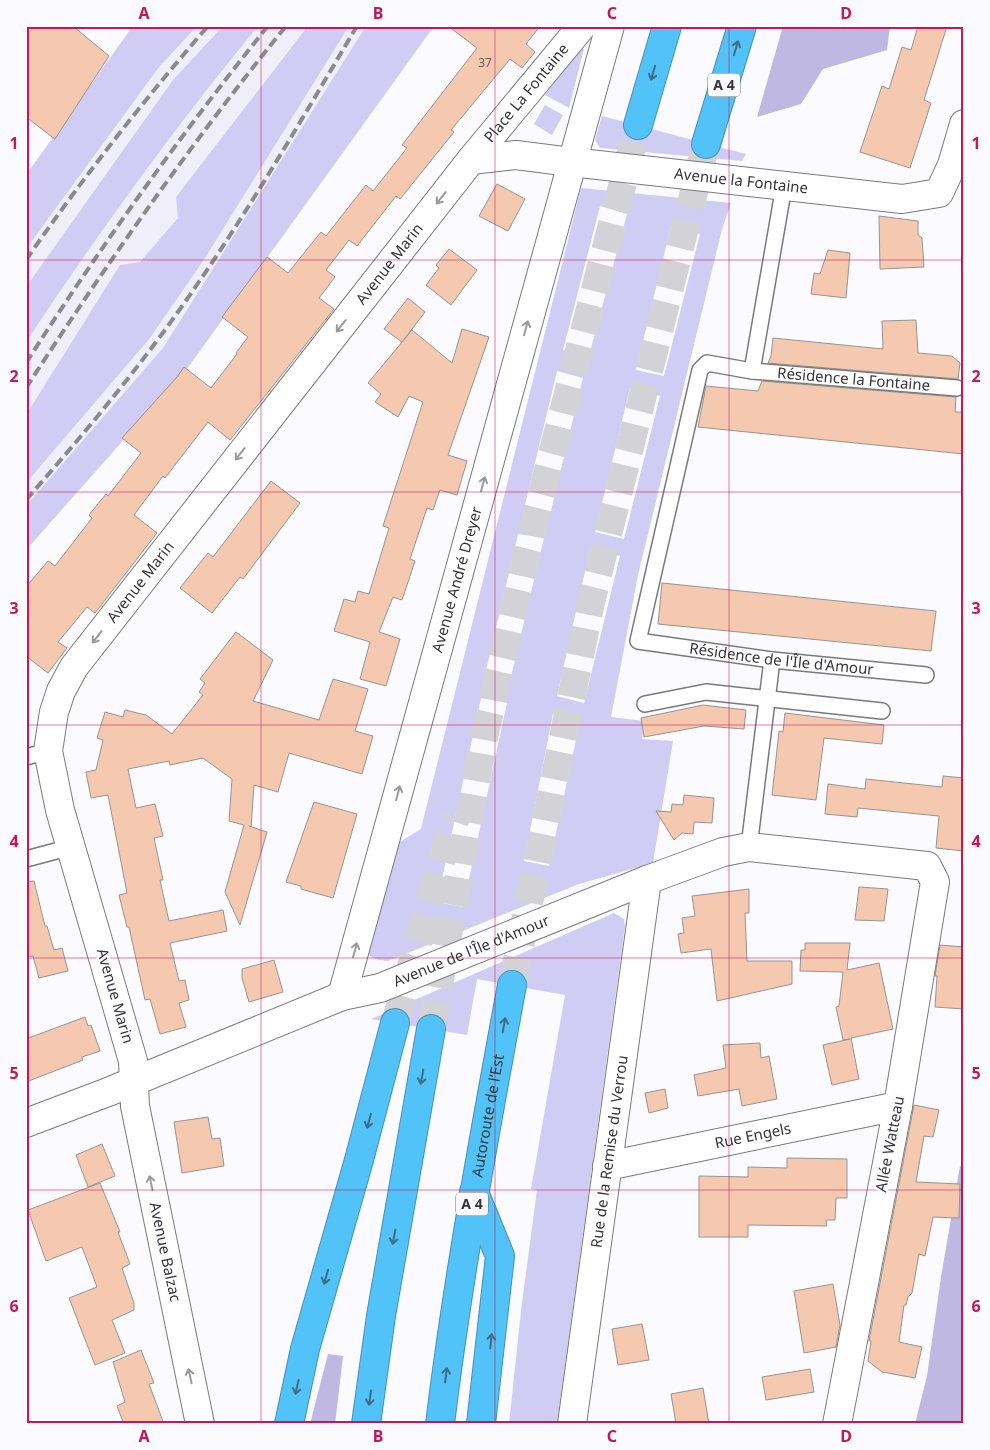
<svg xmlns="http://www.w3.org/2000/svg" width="990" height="1450" viewBox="0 0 990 1450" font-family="'Noto Sans',sans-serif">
<rect width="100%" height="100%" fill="#fbfafe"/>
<path fill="#efeef9" d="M133 26H435L189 366 26 550V175Z"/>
<path fill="#d1ccf3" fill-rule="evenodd" d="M133 26H197L159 67 26 249V175Z
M223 26H258C175 127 98 233 26 342V287L173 80Z
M308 26H349L205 258 150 338 26 483V415L36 399 120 265 140 262 178 218 176 197Z
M366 26H434L189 366 26 550V506L163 348Z
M581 47 584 49 569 108 545 95Z
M545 105 563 115 552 135 534 124Z
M602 116 746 154 742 161 600 148 595 140Z
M581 188 731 203 722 229 638 575 611 717 644 721 642 739 673 741 653 863 579 884 388 961C379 960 373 960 367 953L398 843 421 829ZM600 206 627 214 589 356 563 350ZM671 226 700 234 664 376 636 370ZM557 371 583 378 549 519 523 513ZM630 388 660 396 624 539 595 532ZM518 534 544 538 510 681 485 675ZM590 549 620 556 584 703 557 696ZM481 698 507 703 463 907 437 902ZM553 714 580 721 549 866 524 861Z
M614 913 624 919 625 926 557 1424H509L521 1311 537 1190 531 1189 565 995 477 979 467 1035 371 1019Z"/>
<path fill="#beb8e3" d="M783 26H890L887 50 823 69 801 104 757 117Z
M960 1166 964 1167V1424H915L927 1376 941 1277Z
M328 1354 343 1356 335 1424H310Z"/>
<path fill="#f5c9b0" stroke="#979492" d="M26 26H73L109 56 55 139 26 117Z
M448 26H540L526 44 535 52 522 68 510 59 451 130 454 132 400 199 396 196 357 246 349 240 326 270 335 277 319 298 334 309 230 440 208 422 165 478 163 476 134 515 157 533 95 613 87 607 58 642 67 648 48 673 26 656V587L48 561 55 566 92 518 89 515 106 494 108 496 141 453 122 438 177 377 184 367 211 388 237 354 236 353 248 337 222 317 267 257 288 273 321 232 326 236 366 185 373 191 407 148 402 145 477 48Z
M918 26H947L924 100 931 103 910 168 860 152 882 86 889 89 902 47 911 50Z
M497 184 525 199 508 231 479 216Z
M879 216 918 221V235L922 238 924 267 880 269Z
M449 249 477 270 451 305 426 285 439 268 436 265Z
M828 250 850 253 846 298 811 294 814 273 820 274Z
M408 298 425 312 402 342 384 329Z
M916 320 918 353 952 356 960 363 958 379 768 363 771 356 773 338 883 349 882 321Z
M462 329 489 337 448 455 467 461 457 495 440 490 433 510 427 508 410 559 415 561 402 600 393 597 379 632 400 639 386 686 360 679 370 642 334 631 344 599 355 602 358 591 369 594 389 528 383 526 423 402 409 396 398 417 375 402 381 394 368 383 412 330 452 363Z
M762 381 956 397 955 412H964V454L698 427 706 386 758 391Z
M271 481 300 503 243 579 240 577 212 613 180 588 208 553 213 557Z
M662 583 936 611 931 651 658 624Z
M236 632 273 660 253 701 319 720 333 679 368 689 355 731 373 736 362 774 289 753 278 792 254 785 251 827 249 826 267 832 240 925 225 892 244 825 229 821 232 779 203 758 170 765 169 761 128 769 136 808 155 804 163 836 154 838 163 880H160L169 921 223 910 227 931 170 943 179 981 185 980 189 1000 179 1003 186 1027 160 1034 150 999 145 1000 129 927H127L119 895 127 893 108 795 91 798 86 772 96 770 103 740 97 738 105 712 123 717 125 710 146 715 172 734 203 695 199 692 205 683 200 679Z
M703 705 746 710 744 729 704 726 644 737 641 718Z
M785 713 884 725 882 744 824 738 816 800 772 795 779 731 783 732Z
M943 776 964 778V851L936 848 939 816 858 808 857 817 825 814 828 784 865 789 866 779 942 787Z
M684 795 714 798 712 823 694 822 693 834 682 833 674 840 656 811 671 812 672 804 683 805Z
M314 802 357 814 333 898 301 889V886L286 882Z
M34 881 45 926H47L54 950 62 948 68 971 39 978 33 956 26 957V882Z
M859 887 888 889 884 921 855 920Z
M749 889V913H745L747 961H792V984L717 1001 711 949 681 953 678 934 684 933 682 918 695 916 692 896Z
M805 943H850L847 970 879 963 893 1029 851 1038 859 1079 832 1085 823 1045 850 1039 843 1040 836 1007 839 1006 843 972 800 971 801 950H805Z
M940 945 964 947V1009L935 1007 937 976H935Z
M274 960 283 992 249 1002 242 978V969Z
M85 1017 88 1026 91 1025 100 1051 82 1057 83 1060 26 1082V1039Z
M760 1043 761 1058 769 1056 777 1099 742 1106 739 1089 698 1096 694 1075 726 1068 723 1045Z
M665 1089 668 1108 649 1113 645 1093Z
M914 1105 939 1110 933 1137 924 1136 916 1182 960 1184 959 1218 933 1217 925 1256 919 1254 912 1293 908 1297 906 1305H904L899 1342 922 1347 915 1378 882 1372 868 1361 871 1341H869Z
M208 1117 212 1139 220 1138 224 1166 182 1173 174 1122Z
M102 1144 115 1176 88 1187 76 1155Z
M787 1158 847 1159V1198H836L835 1220H826L827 1226 748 1225V1237H699V1176L748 1177V1167L787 1168Z
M100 1183 120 1232H118L130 1264 122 1268 134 1303V1310L112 1320 125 1353 95 1365 69 1298 97 1287 82 1247 46 1261 28 1210Z
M833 1284 840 1325 836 1347 804 1353 794 1291Z
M642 1324 649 1360 618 1365 612 1329Z
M141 1350 154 1383 149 1384 164 1424H124L117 1406 125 1402 113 1362Z
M810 1369 814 1392 766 1400 762 1377Z
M703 1388 709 1424H676L671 1394Z"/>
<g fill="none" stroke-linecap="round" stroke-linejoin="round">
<path stroke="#d3d2d6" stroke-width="28" stroke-dasharray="28 14" stroke-linecap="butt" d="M512 985 591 602 706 144
M395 1023 444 851 456 817
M431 1029 484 737 526 554 638 125"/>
<defs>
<g id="service">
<path id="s1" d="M784 186 752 371 707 363 700 370 638 641 772 660 926 675"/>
<path id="s2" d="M752 371 957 388"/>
<path d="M645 704 706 692 882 711"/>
<path d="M26 757 48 751"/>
<path d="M749 847 772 660"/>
<path d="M26 859 71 847"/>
</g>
<g id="minor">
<path id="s3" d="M471 160 516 155 571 162 902 199 939 193 952 165 964 124"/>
<path id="s4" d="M342 996 610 26"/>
<path id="s5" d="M26 1123 108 1092 342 996 380 988 647 880 723 852 749 847 927 866 935 882 898 1106 837 1424"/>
<path id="s6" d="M607 1166 898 1106"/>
<path id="s7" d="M200 1424 135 1106 133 1061 60 810 48 751 54 712 61 691 74 667 471 160 582 26"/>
<path id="s8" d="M572 1424 647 880"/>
</g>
<g id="motorway">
<path d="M638 125 667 26"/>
<path d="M706 144 742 26"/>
<path d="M474 1192 500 1256 481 1424"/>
<path d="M289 1424 305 1349 359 1160 395 1023"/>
<path d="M366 1424 381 1316 431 1029"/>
<path id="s9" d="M440 1424C458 1277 485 1131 512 985"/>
</g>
</defs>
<use href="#service" stroke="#7a797d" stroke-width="18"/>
<use href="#minor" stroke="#7a797d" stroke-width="30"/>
<use href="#motorway" stroke="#4791b4" stroke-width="30"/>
<use href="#service" stroke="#fff" stroke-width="15"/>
<use href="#minor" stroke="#fff" stroke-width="28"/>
<use href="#motorway" stroke="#51c3f8" stroke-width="28"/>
<path stroke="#8a898c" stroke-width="4" stroke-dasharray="10 5" stroke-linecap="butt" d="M26 260C82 179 143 101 208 26
M26 363C101 246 181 134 268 26
M26 388C107 263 192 142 286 26
M26 500C82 436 136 372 185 302 247 214 302 119 357 26"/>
</g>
<defs><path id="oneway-shaft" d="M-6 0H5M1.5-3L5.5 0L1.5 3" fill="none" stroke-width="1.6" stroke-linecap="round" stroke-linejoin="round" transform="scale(1.25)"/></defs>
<g stroke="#406d84">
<use href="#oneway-shaft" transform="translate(736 48) rotate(-73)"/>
<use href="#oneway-shaft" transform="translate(653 73) rotate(106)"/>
<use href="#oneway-shaft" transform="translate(504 1025) rotate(-80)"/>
<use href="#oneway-shaft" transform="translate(422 1077) rotate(100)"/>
<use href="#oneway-shaft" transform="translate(369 1121) rotate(105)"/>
<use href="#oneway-shaft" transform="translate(394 1237) rotate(100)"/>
<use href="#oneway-shaft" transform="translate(326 1277) rotate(106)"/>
<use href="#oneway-shaft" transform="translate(491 1341) rotate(-84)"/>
<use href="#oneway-shaft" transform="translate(446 1375) rotate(-83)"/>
<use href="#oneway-shaft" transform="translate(297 1387) rotate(103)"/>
<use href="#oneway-shaft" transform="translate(370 1398) rotate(98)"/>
</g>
<g stroke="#9a9a9a">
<use href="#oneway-shaft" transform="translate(441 198) rotate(128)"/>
<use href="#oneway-shaft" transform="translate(341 326) rotate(128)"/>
<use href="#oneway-shaft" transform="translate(526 328) rotate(-75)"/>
<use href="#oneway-shaft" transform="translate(240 454) rotate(128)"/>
<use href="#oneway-shaft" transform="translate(483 484) rotate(-75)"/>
<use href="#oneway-shaft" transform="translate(97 637) rotate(128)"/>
<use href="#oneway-shaft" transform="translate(398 793) rotate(-75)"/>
<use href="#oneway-shaft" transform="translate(355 950) rotate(-75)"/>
<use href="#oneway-shaft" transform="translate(151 1183) rotate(-102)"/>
<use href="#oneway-shaft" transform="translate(190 1376) rotate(-102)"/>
</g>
<path fill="none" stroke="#c2185b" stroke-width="1" stroke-opacity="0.55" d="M261 26V1424M495 26V1424M729 26V1424M26 260H964M26 492H964M26 725H964M26 958H964M26 1190H964"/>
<g text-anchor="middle" stroke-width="5" stroke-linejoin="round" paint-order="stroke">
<g font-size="12" fill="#655954">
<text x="485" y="67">37</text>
</g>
<g fill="#fbfafe" stroke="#706f72" stroke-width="1">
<rect x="708" y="73.5" width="32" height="23" rx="4"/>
<rect x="456" y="1192.5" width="32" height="23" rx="4"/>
</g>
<g font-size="14" font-weight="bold" fill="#353436">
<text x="724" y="90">A 4</text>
<text x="472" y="1209">A 4</text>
</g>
<g font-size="15" fill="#353436" stroke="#fbfafe">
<text dy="5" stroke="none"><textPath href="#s7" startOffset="1511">Place La Fontaine</textPath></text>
<text dy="5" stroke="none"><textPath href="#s3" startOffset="272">Avenue la Fontaine</textPath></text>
<text dy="5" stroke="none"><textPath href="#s7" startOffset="1292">Avenue Marin</textPath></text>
<text dy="5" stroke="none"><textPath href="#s2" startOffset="102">Résidence la Fontaine</textPath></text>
<text dy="5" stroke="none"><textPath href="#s4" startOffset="432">Avenue André Dreyer</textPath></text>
<text dy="5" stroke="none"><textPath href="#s7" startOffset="888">Avenue Marin</textPath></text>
<text dy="5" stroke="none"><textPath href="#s1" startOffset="666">Résidence de l'Île d'Amour</textPath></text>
<text dy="5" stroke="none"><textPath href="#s5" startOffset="478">Avenue de l'Île d'Amour</textPath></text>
<text transform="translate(115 996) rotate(74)" y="5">Avenue Marin</text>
<text dy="5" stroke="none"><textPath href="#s9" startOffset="312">Autoroute de l’Est</textPath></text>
<text dy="5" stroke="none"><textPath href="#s6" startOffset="149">Rue Engels</textPath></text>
<text transform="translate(890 1144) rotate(-79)" y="5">Allée Watteau</text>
<text dy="5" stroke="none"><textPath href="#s8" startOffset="275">Rue de la Remise du Verrou</textPath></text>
<text transform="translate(165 1252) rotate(78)" y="5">Avenue Balzac</text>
</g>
</g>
<rect width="990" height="1450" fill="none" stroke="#fbfafe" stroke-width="55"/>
<rect x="28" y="28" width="934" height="1394" fill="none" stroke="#c2185b" stroke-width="2"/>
<g font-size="16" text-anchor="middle" font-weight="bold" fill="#c2185b">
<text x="144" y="19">A</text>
<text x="378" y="19">B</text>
<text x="612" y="19">C</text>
<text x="846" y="19">D</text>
<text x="14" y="149">1</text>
<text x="976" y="149">1</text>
<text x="14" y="382">2</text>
<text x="976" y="382">2</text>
<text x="14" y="614">3</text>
<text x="976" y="614">3</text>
<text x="14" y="847">4</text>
<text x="976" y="847">4</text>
<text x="14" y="1079">5</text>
<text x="976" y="1079">5</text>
<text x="14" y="1312">6</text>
<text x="976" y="1312">6</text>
<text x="144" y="1442">A</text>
<text x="378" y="1442">B</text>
<text x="612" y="1442">C</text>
<text x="846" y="1442">D</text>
</g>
</svg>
